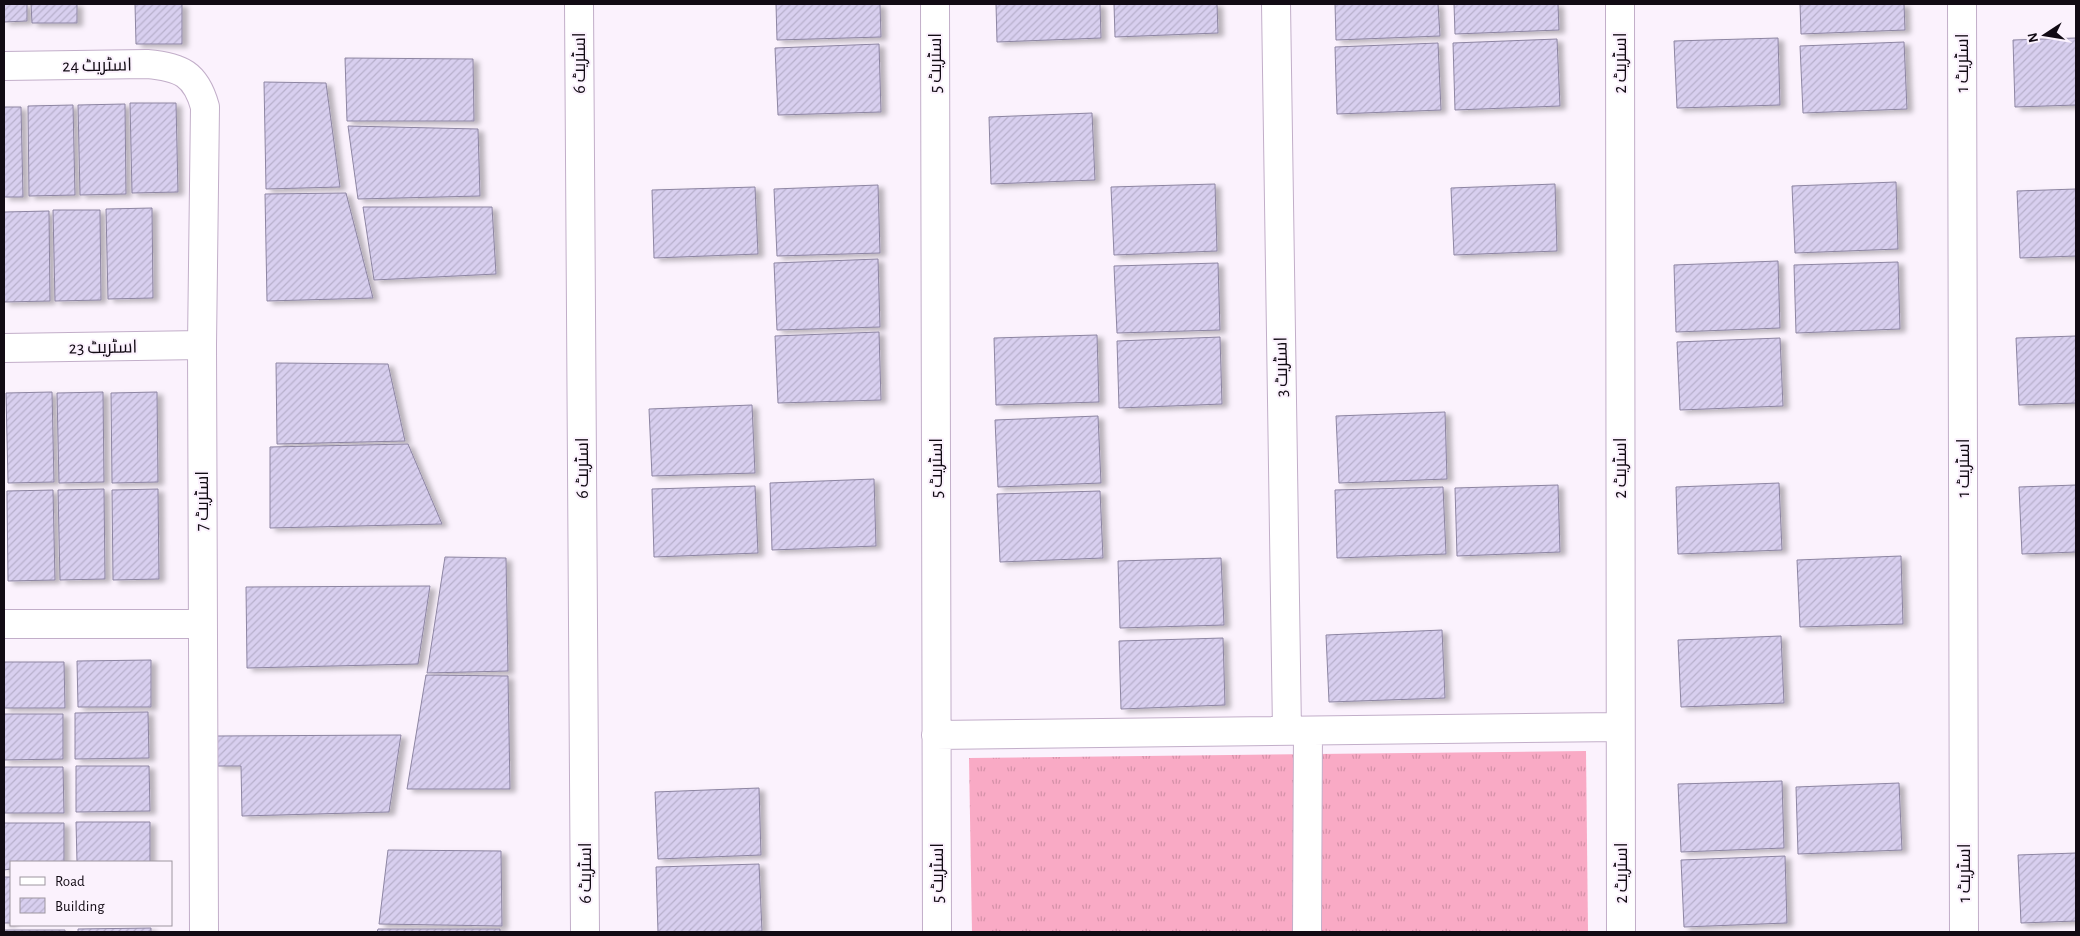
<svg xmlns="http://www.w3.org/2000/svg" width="2080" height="936" viewBox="0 0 2080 936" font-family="'Alegreya Sans',Cairo,sans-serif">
<defs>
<pattern id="grass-tufts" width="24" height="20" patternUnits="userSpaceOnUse" patternTransform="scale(1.25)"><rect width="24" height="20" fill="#f9aac5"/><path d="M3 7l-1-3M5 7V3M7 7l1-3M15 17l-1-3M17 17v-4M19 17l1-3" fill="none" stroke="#d491a8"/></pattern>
<pattern id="building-hatch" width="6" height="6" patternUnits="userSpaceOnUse" patternTransform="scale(1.25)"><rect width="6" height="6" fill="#d8cfef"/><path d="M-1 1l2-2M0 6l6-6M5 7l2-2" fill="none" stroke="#b8b0cc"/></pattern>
<filter id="shadow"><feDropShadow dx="5.5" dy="3" stdDeviation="2.5" flood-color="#0004"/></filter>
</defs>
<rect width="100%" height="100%" fill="#fbf2fd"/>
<path fill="url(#grass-tufts)" d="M1586 751 1588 932H972L969 758Z"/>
<path fill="url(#building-hatch)" stroke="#8d85a2" filter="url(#shadow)" d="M4 4H27V21L4 22Z
M31 4H77V23H32Z
M135 4H182V44H136Z
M776 4H880L881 37 777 40Z
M996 4H1100L1101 38 997 42Z
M1114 4H1217L1218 33 1115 37Z
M1335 4H1438L1440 36 1336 40Z
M1454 4H1558L1559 30 1455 34Z
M1800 4H1904L1905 30 1801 34Z
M1778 38 1780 105 1677 108 1674 41Z
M2076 38V105L2015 107 2013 40Z
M1557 39 1560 106 1455 110 1453 43Z
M1904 42 1907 109 1803 113 1800 46Z
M1438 43 1441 110 1337 114 1335 47Z
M879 44 881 112 778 115 775 48Z
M345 58 473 59 474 121H347Z
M264 82 326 83 340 187 266 189Z
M130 103H176L178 192 132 193Z
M125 104 126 194 80 195 78 105Z
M73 105 75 195 29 196 28 106Z
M4 107H21L23 197H4Z
M1092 113 1095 180 991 184 989 117Z
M348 126 478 129 480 196 358 199Z
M1896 182 1898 249 1795 253 1792 186Z
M1215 184 1217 251 1114 255 1111 187Z
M1555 184 1557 251 1454 255 1451 188Z
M878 185 880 253 777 256 774 189Z
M755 187 758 254 654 258 652 190Z
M2076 189V256L2020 258 2017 191Z
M346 193 373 298 267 301 265 194Z
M363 207H492L496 274 374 280Z
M152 208 153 298 108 299 106 209Z
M53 210H100L101 300 55 301Z
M49 211 50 301 4 302V212Z
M878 259 880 327 777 330 774 263Z
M1778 261 1780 328 1676 332 1674 265Z
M1898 262 1900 329 1796 333 1794 265Z
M1218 263 1220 330 1117 333 1114 266Z
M879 332 881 400 778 403 775 336Z
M1097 335 1099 402 996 405 994 338Z
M2076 336V403L2019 405 2016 338Z
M1220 337 1222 404 1119 408 1117 341Z
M1780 338 1783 406 1680 410 1677 342Z
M276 363 388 364 405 441 277 444Z
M52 392 54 482 8 483 6 393Z
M103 392 104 482 59 483 57 393Z
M157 392 158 482 112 483 111 393Z
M752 405 755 473 652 476 649 409Z
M1445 412 1447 479 1339 483 1336 416Z
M1098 416 1101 483 998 487 995 420Z
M408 444 442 524 270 528V447Z
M874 479 876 546 772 550 770 483Z
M1779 483 1782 550 1678 554 1676 487Z
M1558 485 1560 552 1457 556 1455 488Z
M2076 485V552L2022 554 2019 487Z
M755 486 758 553 654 557 652 489Z
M1443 487 1446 554 1337 558 1335 490Z
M104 489 105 579 60 580 58 490Z
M158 489 159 579 113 580 112 490Z
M53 490 55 580 8 581 7 491Z
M1100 491 1103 558 1000 562 997 494Z
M1901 556 1903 624 1800 627 1797 560Z
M445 557 506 558 508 671 427 673Z
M1221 558 1224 625 1120 628 1118 561Z
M430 586 418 664 247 668 246 587Z
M1442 630 1445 698 1329 702 1326 635Z
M1781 636 1784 703 1681 707 1678 640Z
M1223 638 1225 705 1121 709 1119 641Z
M151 660V707H78L77 661Z
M4 662H64L65 708H4Z
M426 675 508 676 510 789H407Z
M148 712 149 758 75 759V713Z
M4 714H63V759L4 760Z
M401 735 389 812 242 816 241 766H217V736Z
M76 766H149L150 811 76 812Z
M4 767H63L64 813H4Z
M1782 781 1784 848 1681 852 1678 784Z
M1899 783 1902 850 1798 854 1796 787Z
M759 788 761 855 658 859 655 792Z
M76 822H150V862H77Z
M4 823H64V862H11V869L4 870Z
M388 850 501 851 502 926 379 924Z
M2076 853V921L2021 923 2018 855Z
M1785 856 1787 923 1684 927 1681 860Z
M759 864 762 931 658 932 656 867Z
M4 877H11V923H4Z
M151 928V932H78V929Z
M378 929H500V932H377Z
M4 930H65V932H4Z"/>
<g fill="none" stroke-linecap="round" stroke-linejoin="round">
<defs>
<path id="minor" d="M935 4 937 932
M1276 4 1287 731
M1620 4 1621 932
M1962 4 1964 932
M4 66 147 64C181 67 196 74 205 107L202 345 204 932
M4 348 202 345
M4 624H202
M936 735 1620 727
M1307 932 1308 731"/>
<path id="tertiary" d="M579 4 585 932"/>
</defs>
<use href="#minor" stroke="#c2aec9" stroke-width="30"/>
<use href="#tertiary" stroke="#c2aec9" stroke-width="30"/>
<use href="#minor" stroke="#fff" stroke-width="28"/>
<use href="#tertiary" stroke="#fff" stroke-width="28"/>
</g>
<g text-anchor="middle" stroke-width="4" stroke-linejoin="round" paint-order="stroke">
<g font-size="18" fill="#120b14" stroke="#fbf2fd">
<text transform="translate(579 63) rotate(-90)" y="6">اسٹریٹ 6</text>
<text transform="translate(935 63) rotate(-90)" y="6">اسٹریٹ 5</text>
<text transform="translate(1620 63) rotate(-90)" y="6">اسٹریٹ 2</text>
<text transform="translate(1962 63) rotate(-90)" y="6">اسٹریٹ 1</text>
<text transform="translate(97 65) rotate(-1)" y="6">اسٹریٹ 24</text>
<text transform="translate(103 347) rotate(-1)" y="6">اسٹریٹ 23</text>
<text transform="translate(1281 367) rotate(-91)" y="6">اسٹریٹ 3</text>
<text transform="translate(582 468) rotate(-90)" y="6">اسٹریٹ 6</text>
<text transform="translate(936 468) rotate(-90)" y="6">اسٹریٹ 5</text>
<text transform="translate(1620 468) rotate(-90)" y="6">اسٹریٹ 2</text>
<text transform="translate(1963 468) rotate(-90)" y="6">اسٹریٹ 1</text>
<text transform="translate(202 501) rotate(-90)" y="6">اسٹریٹ 7</text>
<text transform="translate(585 873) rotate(-90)" y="6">اسٹریٹ 6</text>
<text transform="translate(937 873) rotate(-90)" y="6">اسٹریٹ 5</text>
<text transform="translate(1621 873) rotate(-90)" y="6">اسٹریٹ 2</text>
<text transform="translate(1964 873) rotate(-90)" y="6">اسٹریٹ 1</text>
</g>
</g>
<rect width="2080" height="936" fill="none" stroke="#120b14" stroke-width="10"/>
<rect x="10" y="861" width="162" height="65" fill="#fbf2fd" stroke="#9e96a0"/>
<rect x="20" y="877" width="25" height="8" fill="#ffffff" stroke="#9e96a0"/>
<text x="55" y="886" font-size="15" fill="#120b14">Road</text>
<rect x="20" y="898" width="25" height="15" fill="url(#building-hatch)" stroke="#9e96a0"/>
<text x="55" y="911" font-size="15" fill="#120b14">Building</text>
<g transform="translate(2045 35) rotate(258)" stroke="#fbf2fd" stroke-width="4" paint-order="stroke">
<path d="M0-4L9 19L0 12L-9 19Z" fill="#120b14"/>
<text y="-8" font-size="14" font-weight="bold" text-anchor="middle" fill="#120b14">N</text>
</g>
</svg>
